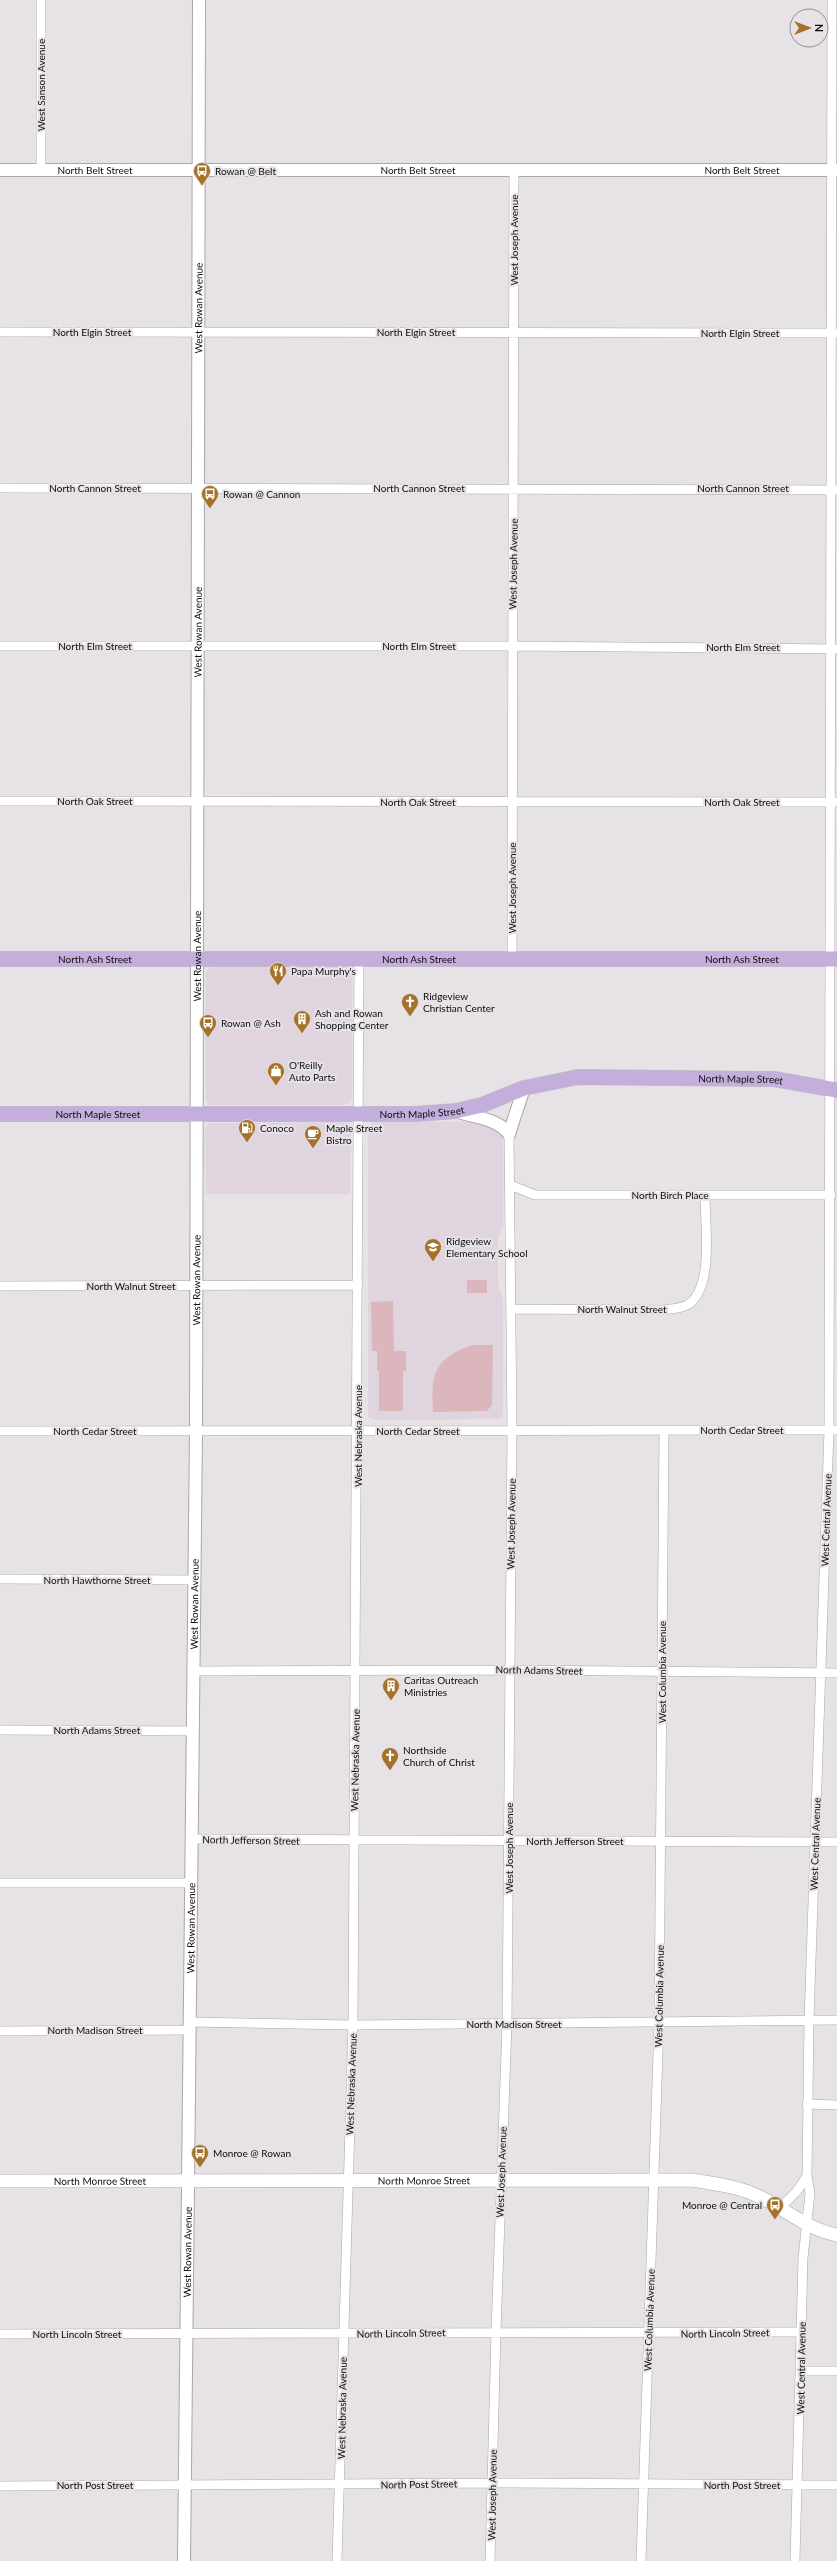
<svg xmlns="http://www.w3.org/2000/svg" width="837" height="2561" viewBox="0 0 837 2561" font-family="Lato,sans-serif">
<rect width="100%" height="100%" fill="#e6e2e6"/>
<path fill="#e0d5df" d="M210 967H344L350 969 352 974V1098L349 1103 345 1105H209L206 1100 205 1038 206 972Z
M376 1121 487 1122 503 1133V1226L498 1239V1284L503 1300V1413L500 1419 374 1420 368 1417V1130L372 1122Z
M347 1122 351 1130 350 1194H206L205 1129 209 1123Z"/>
<path fill="#dbb6bc" d="M467 1280H487V1293H467Z
M393 1301 394 1351H406V1371H403V1411H379V1371L377 1370V1351H372L371 1302Z
M472 1345H493L492 1405 487 1411 433 1412C431 1373 434 1359 472 1345Z"/>
<g fill="none" stroke-linecap="round" stroke-linejoin="round">
<defs>
<path id="minor" d="M41 0V170
M0 332 837 333
M0 488 836 490
M0 646H513L837 649
M0 801 837 802
M512 959 514 169
M510 1185 535 1195H831
M0 1286 358 1285
M512 1309 662 1310C671 1309 681 1309 689 1304 714 1286 705 1224 705 1196
M0 1431 837 1430
M0 1579 195 1580
M194 1671 510 1670 837 1673
M0 1730 193 1731
M192 1839 837 1842
M0 1883H191
M190 2022 353 2025 837 2020
M0 2031 190 2030
M807 2104 837 2105
M780 2208 797 2191 807 2176
M0 2334 802 2332
M802 2371H837
M0 2486 491 2483 837 2485
M337 2561 353 2025 359 959
M490 2561 496 2332 507 2024 512 1431 509 1134
M641 2561 659 2023 664 1430
M795 2561 803 2258 810 2193 807 2176 809 2020 829 1430 832 0"/>
<g id="tertiary">
<path id="s1" d="M0 170H837"/>
<path d="M456 1111C475 1118 497 1118 509 1134"/>
<path d="M509 1134 524 1088"/>
<path id="s2" d="M184 2561 196 1431 199 0"/>
</g>
<g id="secondary">
<path id="s3" d="M0 2181 692 2180C715 2184 738 2186 760 2197 785 2209 809 2230 837 2235"/>
</g>
<g id="primary">
<path id="s4" d="M0 959H837"/>
<path id="s5" d="M0 1114H415L456 1111 482 1105 524 1088 578 1077 774 1079 837 1090"/>
</g>
</defs>
<use href="#minor" stroke="#aaa6aa" stroke-width="10"/>
<use href="#tertiary" stroke="#aaa6aa" stroke-width="14"/>
<use href="#secondary" stroke="#aaa6aa" stroke-width="14"/>
<use href="#primary" stroke="#c0c0c0" stroke-width="16"/>
<use href="#minor" stroke="#fff" stroke-width="9"/>
<use href="#tertiary" stroke="#fff" stroke-width="12"/>
<use href="#secondary" stroke="#fff" stroke-width="13"/>
<use href="#primary" stroke="#c4aedc" stroke-width="15"/>
</g>
<defs>
<symbol id="bus-pin" viewBox="-11 -11 22 30"><path d="M0 17L-7.5 6A9.5 9.5 0 1 1 7.5 6Z" fill="#a47229" stroke="#e6e2e6"/><path d="M-5-6H5V4H4V6H2V4H-2V6H-4V4H-5ZM-3.5-4V0h7V-4ZM-3.5 1.2v1.5H-2V1.2ZM2 1.2v1.5H3.5V1.2Z" fill="#fff"/></symbol>
<symbol id="restaurant-pin" viewBox="-11 -11 22 30"><path d="M0 17L-7.5 6A9.5 9.5 0 1 1 7.5 6Z" fill="#a47229" stroke="#e6e2e6"/><path d="M-5-6h1v4h1v-4h1v4h1v-4h1v5L-1.5 .5V6h-2V.5L-5-1ZM5-6V6H3V1.5H1.5Q1.5-4 5-6Z" fill="#fff"/></symbol>
<symbol id="church-pin" viewBox="-11 -11 22 30"><path d="M0 17L-7.5 6A9.5 9.5 0 1 1 7.5 6Z" fill="#a47229" stroke="#e6e2e6"/><path d="M-1.2-6h2.4v3.5h3.3v2.4h-3.3V6h-2.4V-.1h-3.3v-2.4h3.3Z" fill="#fff"/></symbol>
<symbol id="building-pin" viewBox="-11 -11 22 30"><path d="M0 17L-7.5 6A9.5 9.5 0 1 1 7.5 6Z" fill="#a47229" stroke="#e6e2e6"/><path d="M-4-6H4V6H1V3H-1V6H-4ZM-2.5-4.3h1.7v1.8h-1.7ZM.8-4.3h1.7v1.8H.8ZM-2.5-1h1.7V.8h-1.7ZM.8-1h1.7V.8H.8Z" fill="#fff"/></symbol>
<symbol id="shop-pin" viewBox="-11 -11 22 30"><path d="M0 17L-7.5 6A9.5 9.5 0 1 1 7.5 6Z" fill="#a47229" stroke="#e6e2e6"/><path d="M-5-2.5h2.3a2.7 3.5 0 0 1 5.4 0H5L5.5 6h-11ZM-1.5-2.5h3a1.5 2.3 0 0 0-3 0Z" fill="#fff"/></symbol>
<symbol id="fuel-pin" viewBox="-11 -11 22 30"><path d="M0 17L-7.5 6A9.5 9.5 0 1 1 7.5 6Z" fill="#a47229" stroke="#e6e2e6"/><path d="M-5.5-6h7V0h2V4h1.3V-2.5L3-4.5l.8-.8L6-3V5H2.5V1h-1V6h-7ZM-4.2-4.7v3.2H.2V-4.7Z" fill="#fff"/></symbol>
<symbol id="cafe-pin" viewBox="-11 -11 22 30"><path d="M0 17L-7.5 6A9.5 9.5 0 1 1 7.5 6Z" fill="#a47229" stroke="#e6e2e6"/><path d="M-5.5-4.5H6V0H3Q3 3.5 0 3.5H-2.5Q-5.5 3.5-5.5 0ZM3-3.2v2h1.7v-2ZM-6 4.5H4V6H-6Z" fill="#fff"/></symbol>
<symbol id="school-pin" viewBox="-11 -11 22 30"><path d="M0 17L-7.5 6A9.5 9.5 0 1 1 7.5 6Z" fill="#a47229" stroke="#e6e2e6"/><path d="M0-5L7-2L0 1L-7-2ZM-4 1L0 2.5L4 1V4Q0 6-4 4Z" fill="#fff"/></symbol>
</defs>
<g fill-rule="evenodd">
<use href="#bus-pin" x="192" y="161" width="20" height="27"/>
<use href="#bus-pin" x="200" y="484" width="20" height="27"/>
<use href="#restaurant-pin" x="268" y="961" width="20" height="27"/>
<use href="#church-pin" x="400" y="992" width="20" height="27"/>
<use href="#building-pin" x="292" y="1009" width="20" height="27"/>
<use href="#bus-pin" x="198" y="1013" width="20" height="27"/>
<use href="#shop-pin" x="266" y="1061" width="20" height="27"/>
<use href="#fuel-pin" x="237" y="1118" width="20" height="27"/>
<use href="#cafe-pin" x="303" y="1124" width="20" height="27"/>
<use href="#school-pin" x="423" y="1237" width="20" height="27"/>
<use href="#building-pin" x="381" y="1676" width="20" height="27"/>
<use href="#church-pin" x="380" y="1746" width="20" height="27"/>
<use href="#bus-pin" x="190" y="2143" width="20" height="27"/>
<use href="#bus-pin" x="765" y="2195" width="20" height="27"/>
</g>
<g text-anchor="middle" stroke-width="4" stroke-linejoin="round" paint-order="stroke">
<g font-size="10" fill="#0d0c0d" stroke="#e6e2e6">
<text transform="translate(41 85) rotate(-90)" y="4">West Sanson Avenue</text>
<text dy="4" stroke="none"><textPath href="#s1" startOffset="95">North Belt Street</textPath></text>
<text dy="4" stroke="none"><textPath href="#s1" startOffset="418">North Belt Street</textPath></text>
<text dy="4" stroke="none"><textPath href="#s1" startOffset="742">North Belt Street</textPath></text>
<text transform="translate(514 240) rotate(-90)" y="4">West Joseph Avenue</text>
<text dy="4" stroke="none"><textPath href="#s2" startOffset="2253">West Rowan Avenue</textPath></text>
<text x="92" y="336">North Elgin Street</text>
<text x="416" y="336">North Elgin Street</text>
<text x="740" y="337">North Elgin Street</text>
<text x="95" y="492">North Cannon Street</text>
<text x="419" y="492">North Cannon Street</text>
<text x="743" y="492">North Cannon Street</text>
<text transform="translate(513 564) rotate(-89)" y="4">West Joseph Avenue</text>
<text dy="4" stroke="none"><textPath href="#s2" startOffset="1929">West Rowan Avenue</textPath></text>
<text x="95" y="650">North Elm Street</text>
<text x="419" y="650">North Elm Street</text>
<text x="743" y="651">North Elm Street</text>
<text x="95" y="805">North Oak Street</text>
<text x="418" y="806">North Oak Street</text>
<text x="742" y="806">North Oak Street</text>
<text transform="translate(512 888) rotate(-90)" y="4">West Joseph Avenue</text>
<text dy="4" stroke="none"><textPath href="#s2" startOffset="1605">West Rowan Avenue</textPath></text>
<text dy="4" stroke="none"><textPath href="#s4" startOffset="95">North Ash Street</textPath></text>
<text dy="4" stroke="none"><textPath href="#s4" startOffset="419">North Ash Street</textPath></text>
<text dy="4" stroke="none"><textPath href="#s4" startOffset="742">North Ash Street</textPath></text>
<text dy="4" stroke="none"><textPath href="#s5" startOffset="746">North Maple Street</textPath></text>
<text dy="4" stroke="none"><textPath href="#s5" startOffset="422">North Maple Street</textPath></text>
<text dy="4" stroke="none"><textPath href="#s5" startOffset="98">North Maple Street</textPath></text>
<text x="670" y="1199">North Birch Place</text>
<text dy="4" stroke="none"><textPath href="#s2" startOffset="1281">West Rowan Avenue</textPath></text>
<text x="131" y="1290">North Walnut Street</text>
<text x="622" y="1313">North Walnut Street</text>
<text x="742" y="1434">North Cedar Street</text>
<text x="95" y="1435">North Cedar Street</text>
<text x="418" y="1435">North Cedar Street</text>
<text transform="translate(358 1436) rotate(-90)" y="4">West Nebraska Avenue</text>
<text transform="translate(826 1520) rotate(-88)" y="4">West Central Avenue</text>
<text transform="translate(511 1524) rotate(-89)" y="4">West Joseph Avenue</text>
<text x="97" y="1584">North Hawthorne Street</text>
<text dy="4" stroke="none"><textPath href="#s2" startOffset="957">West Rowan Avenue</textPath></text>
<text transform="translate(539 1670) rotate(1)" y="4">North Adams Street</text>
<text transform="translate(662 1672) rotate(-90)" y="4">West Columbia Avenue</text>
<text x="97" y="1734">North Adams Street</text>
<text transform="translate(355 1760) rotate(-89)" y="4">West Nebraska Avenue</text>
<text transform="translate(251 1840) rotate(1)" y="4">North Jefferson Street</text>
<text x="575" y="1845">North Jefferson Street</text>
<text transform="translate(815 1844) rotate(-88)" y="4">West Central Avenue</text>
<text transform="translate(509 1848) rotate(-90)" y="4">West Joseph Avenue</text>
<text dy="4" stroke="none"><textPath href="#s2" startOffset="633">West Rowan Avenue</textPath></text>
<text transform="translate(659 1996) rotate(-89)" y="4">West Columbia Avenue</text>
<text x="514" y="2028">North Madison Street</text>
<text x="95" y="2034">North Madison Street</text>
<text transform="translate(351 2084) rotate(-88)" y="4">West Nebraska Avenue</text>
<text transform="translate(501 2172) rotate(-88)" y="4">West Joseph Avenue</text>
<text dy="4" stroke="none"><textPath href="#s3" startOffset="424">North Monroe Street</textPath></text>
<text dy="4" stroke="none"><textPath href="#s3" startOffset="100">North Monroe Street</textPath></text>
<text dy="4" stroke="none"><textPath href="#s2" startOffset="309">West Rowan Avenue</textPath></text>
<text transform="translate(649 2320) rotate(-88)" y="4">West Columbia Avenue</text>
<text transform="translate(401 2333) rotate(-1)" y="4">North Lincoln Street</text>
<text transform="translate(725 2333) rotate(-1)" y="4">North Lincoln Street</text>
<text x="77" y="2338">North Lincoln Street</text>
<text transform="translate(801 2368) rotate(-89)" y="4">West Central Avenue</text>
<text transform="translate(342 2408) rotate(-89)" y="4">West Nebraska Avenue</text>
<text transform="translate(419 2484) rotate(-1)" y="4">North Post Street</text>
<text x="95" y="2489">North Post Street</text>
<text x="742" y="2489">North Post Street</text>
<text transform="translate(492 2495) rotate(-89)" y="4">West Joseph Avenue</text>
</g>
<g font-size="10" fill="#0d0c0d" stroke="#e6e2e6" text-anchor="start">
<text x="215" y="175">Rowan @ Belt</text>
<text x="223" y="498">Rowan @ Cannon</text>
<text x="291" y="975">Papa Murphy's</text>
<text x="423" y="1000">Ridgeview<tspan x="423" dy="12">Christian Center</tspan></text>
<text x="315" y="1017">Ash and Rowan<tspan x="315" dy="12">Shopping Center</tspan></text>
<text x="221" y="1027">Rowan @ Ash</text>
<text x="289" y="1069">O'Reilly<tspan x="289" dy="12">Auto Parts</tspan></text>
<text x="260" y="1132">Conoco</text>
<text x="326" y="1132">Maple Street<tspan x="326" dy="12">Bistro</tspan></text>
<text x="446" y="1245">Ridgeview<tspan x="446" dy="12">Elementary School</tspan></text>
<text x="404" y="1684">Caritas Outreach<tspan x="404" dy="12">Ministries</tspan></text>
<text x="403" y="1754">Northside<tspan x="403" dy="12">Church of Christ</tspan></text>
<text x="213" y="2157">Monroe @ Rowan</text>
<text x="762" y="2209" text-anchor="end">Monroe @ Central</text>
</g>
</g>
<g transform="translate(809 28) rotate(90)"><circle r="19" fill="#e6e2e6" stroke="#8f8c8f"/>
<path d="M0-3L7 15L0 10L-7 15Z" fill="#a47229"/>
<text y="-6" font-size="11" font-weight="bold" text-anchor="middle" fill="#0d0c0d">N</text>
</g>
</svg>
